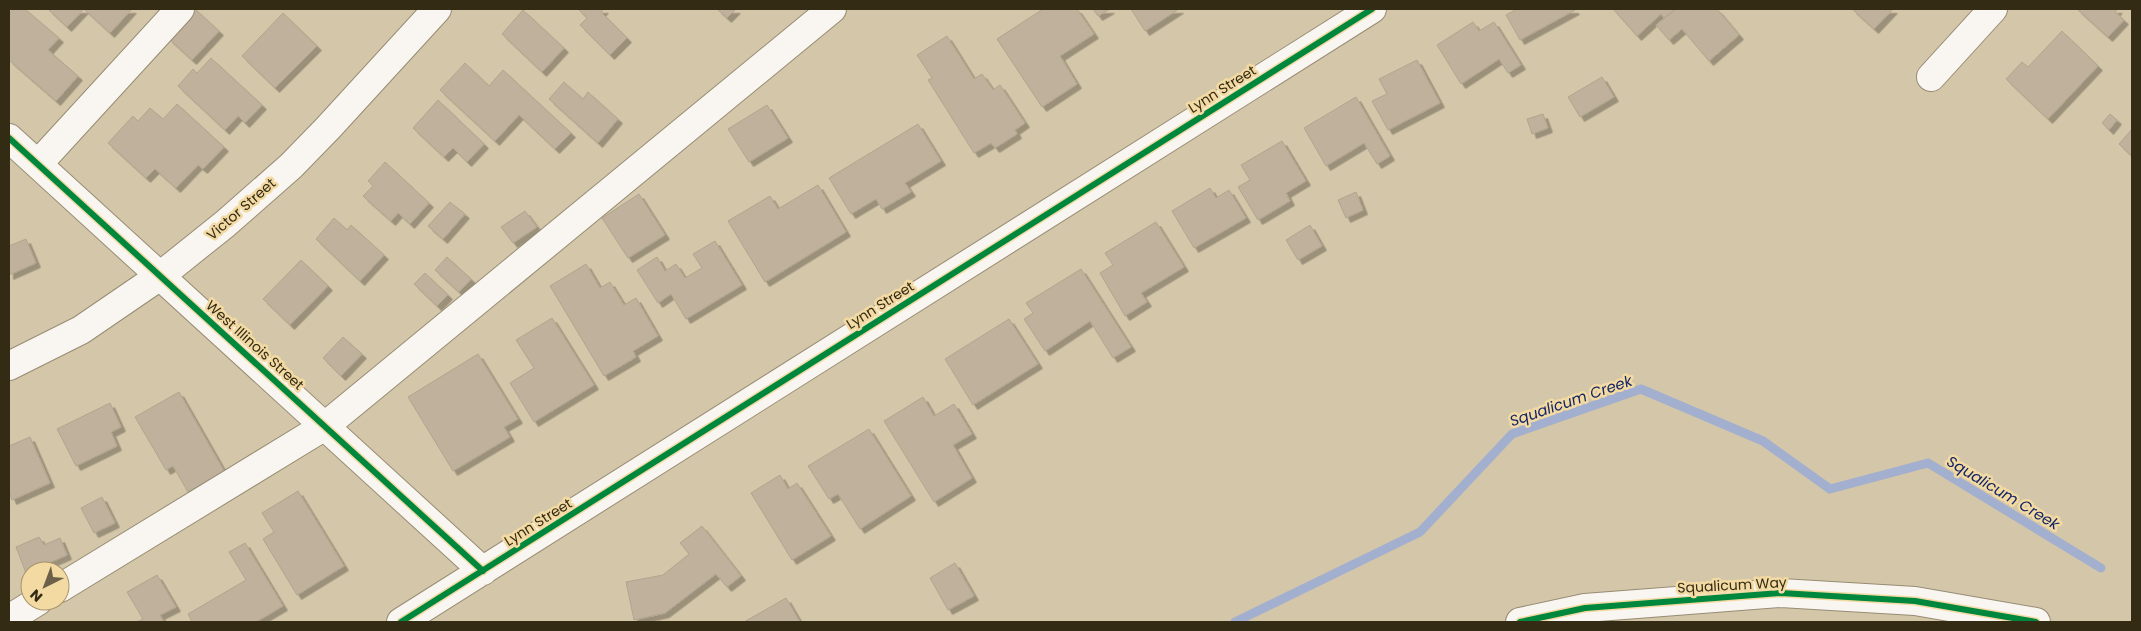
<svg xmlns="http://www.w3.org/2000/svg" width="2141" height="631" viewBox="0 0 2141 631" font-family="Poppins,sans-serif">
<defs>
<filter id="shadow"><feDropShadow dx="4.5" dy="4.5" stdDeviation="0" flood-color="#0004"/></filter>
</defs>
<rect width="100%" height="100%" fill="#d4c6a8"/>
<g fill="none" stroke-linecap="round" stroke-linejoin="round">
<path stroke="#a2afce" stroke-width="9" d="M1235 622 1420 532 1512 434 1641 389 1763 441 1830 489 1928 463 2101 568"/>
</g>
<path fill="#bfb19b" stroke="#b2a48e" filter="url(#shadow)" d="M13 9H25L59 38 48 50 78 76 56 101 9 60V14Z
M48 9H132L110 33 84 9 67 27Z
M195 9 219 31 192 60 168 38Z
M578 9H604L601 12 627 38 610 55 580 25 587 18Z
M717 9H736L727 18Z
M1043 9H1077L1094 34 1060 56 1077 84 1042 107 997 39Z
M1093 9H1110L1098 16Z
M1131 9H1179L1145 31Z
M1517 9H1574L1575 10 1520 40 1506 15Z
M1613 9H1676L1664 18 1661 14 1637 36Z
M1676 9H1717L1739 35 1709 61 1682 29 1669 40 1656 25Z
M1852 9H1893L1874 29Z
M2077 9H2118L2115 12 2124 20 2108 37Z
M523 10 564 48 542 72 502 34Z
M283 13 317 46 275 88 242 56Z
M1473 22 1479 31 1494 22 1521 65 1508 73 1499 59 1461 84 1437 45Z
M2062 31 2098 66 2048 119 2006 79 2022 62 2028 67Z
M947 36 974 79 982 74 993 90 1000 85 1025 123 1015 130 1017 134 995 148 991 143 974 153 928 80 932 78 917 55Z
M211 58 262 105 245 123 238 116 225 130 178 86 193 69 197 73Z
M1417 60 1440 103 1388 130 1372 101 1387 94 1379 79Z
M465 63 489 86 503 70 571 133 555 149 519 115 495 141 440 90Z
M1602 77 1614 97 1580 117 1568 97Z
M564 82 583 99 588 92 618 119 598 143 549 99Z
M1356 97 1390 156 1377 164 1364 143 1326 166 1304 128Z
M438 100 484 144 467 162 453 148 444 157 413 128Z
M177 104 224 147 203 169 198 165 176 188 155 169 146 178 108 143 133 116 138 121 150 108 163 119Z
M767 105 788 138 749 162 728 129Z
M1543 114 1548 128 1532 134 1527 119Z
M2110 114 2117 120 2109 130 2102 123Z
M918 124 941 161 905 183 911 192 882 209 876 199 851 214 829 178Z
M2132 129V156L2119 144Z
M1282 141 1306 181 1286 193 1290 201 1258 220 1238 187 1250 180 1241 165Z
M385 162 429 203 410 224 398 213 391 221 363 196 373 186 368 181Z
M818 185 846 232 765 282 728 221 770 196 778 209Z
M1210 188 1216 198 1229 190 1246 218 1194 248 1172 211Z
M1356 192 1363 210 1346 218 1338 200Z
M639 194 665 235 628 258 602 218Z
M450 202 465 214 443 239 428 226Z
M525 211 537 227 513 243 501 227Z
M334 218 347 230 351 225 384 255 360 281 316 239Z
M1156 222 1184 267 1141 293 1147 302 1125 316 1100 273 1113 265 1105 253Z
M1310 225 1322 246 1298 260 1286 240Z
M26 239 36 263 9 275V246Z
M715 241 742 285 686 319 671 294 658 303 637 270 657 257 665 271 676 264 685 278 702 268 693 254Z
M447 257 471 279 459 292 435 270Z
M301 260 328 286 290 325 263 299Z
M586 264 600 288 610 282 624 305 636 298 658 336 633 351 636 357 604 376 550 286Z
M1081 269 1131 347 1113 358 1090 321 1045 351 1024 319 1033 313 1026 303Z
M425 273 448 295 437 306 414 284Z
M552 318 594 385 534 422 510 383 534 368 516 340Z
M1009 319 1038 364 973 405 945 359Z
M343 337 362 354 341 376 323 358Z
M478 354 518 419 504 427 510 437 453 471 408 397Z
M179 392 224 471 188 492 173 466 166 470 135 417Z
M923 397 934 416 954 404 972 434 953 445 972 478 934 502 884 421Z
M110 403 121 427 111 432 117 446 76 466 57 429Z
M869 429 911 496 860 529 838 494 829 499 808 466Z
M30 437 50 483 12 500 9 492V446Z
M780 475 788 489 797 483 831 536 792 560 751 493Z
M298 491 344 566 297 595 263 539 274 532 262 513Z
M102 497 115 523 94 533 81 508Z
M702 526 741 576 727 587 716 574 665 613 634 620 626 582 663 575 689 554 680 543Z
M39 537 44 545 60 538 67 555 26 573 16 547Z
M245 543 283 606 256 622H192L188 614 246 580 229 552Z
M955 563 974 596 948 610 930 578Z
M157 575 176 607 160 615 164 622H137L143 619 127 592Z
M786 598 800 622H744Z"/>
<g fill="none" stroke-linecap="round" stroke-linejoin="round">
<defs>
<path id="minor" d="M1931 77 1993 9
M9 138 483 571
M38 164 180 9
M9 366 81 330 160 276 225 224 291 166 328 128 437 9
M60 588 325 426 832 9
M9 619 38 601
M401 622 1372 9
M1520 622 1585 608 1781 593 1915 601 2036 622"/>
</defs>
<use href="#minor" stroke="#978c74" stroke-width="30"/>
<use href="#minor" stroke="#f9f6f2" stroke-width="28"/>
<defs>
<path id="cycleway" d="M9 138 483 571
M401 622 1372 9
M1520 622 1585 608 1781 593 1915 601 2036 622"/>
</defs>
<use href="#cycleway" stroke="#f3daa3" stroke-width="9"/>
<use href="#cycleway" stroke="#00873e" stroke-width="6"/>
</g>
<g text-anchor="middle" stroke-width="5" stroke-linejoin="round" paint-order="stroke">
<g font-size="14" fill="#342b15" stroke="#f3daa3">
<text transform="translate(1222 89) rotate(-32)" y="5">Lynn Street</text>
<text transform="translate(241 209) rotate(-41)" y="5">Victor Street</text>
<text transform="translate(880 305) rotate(-32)" y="5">Lynn Street</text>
<text transform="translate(255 345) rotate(42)" y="5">West Illinois Street</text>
<text transform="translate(538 522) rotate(-32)" y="5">Lynn Street</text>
<text transform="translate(1732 585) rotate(-3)" y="5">Squalicum Way</text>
</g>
<g font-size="15" font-style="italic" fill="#122568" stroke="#f3daa3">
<text transform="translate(1571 401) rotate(-19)" y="5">Squalicum Creek</text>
<text transform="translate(2003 493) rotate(31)" y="5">Squalicum Creek</text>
</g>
</g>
<rect width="2141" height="631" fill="none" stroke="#342b15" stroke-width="20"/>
<g transform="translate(45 586) rotate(222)"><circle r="24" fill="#f3daa3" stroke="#a7946a"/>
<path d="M0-4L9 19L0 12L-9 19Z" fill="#6c6148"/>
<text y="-8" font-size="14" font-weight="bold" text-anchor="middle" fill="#342b15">N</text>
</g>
</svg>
